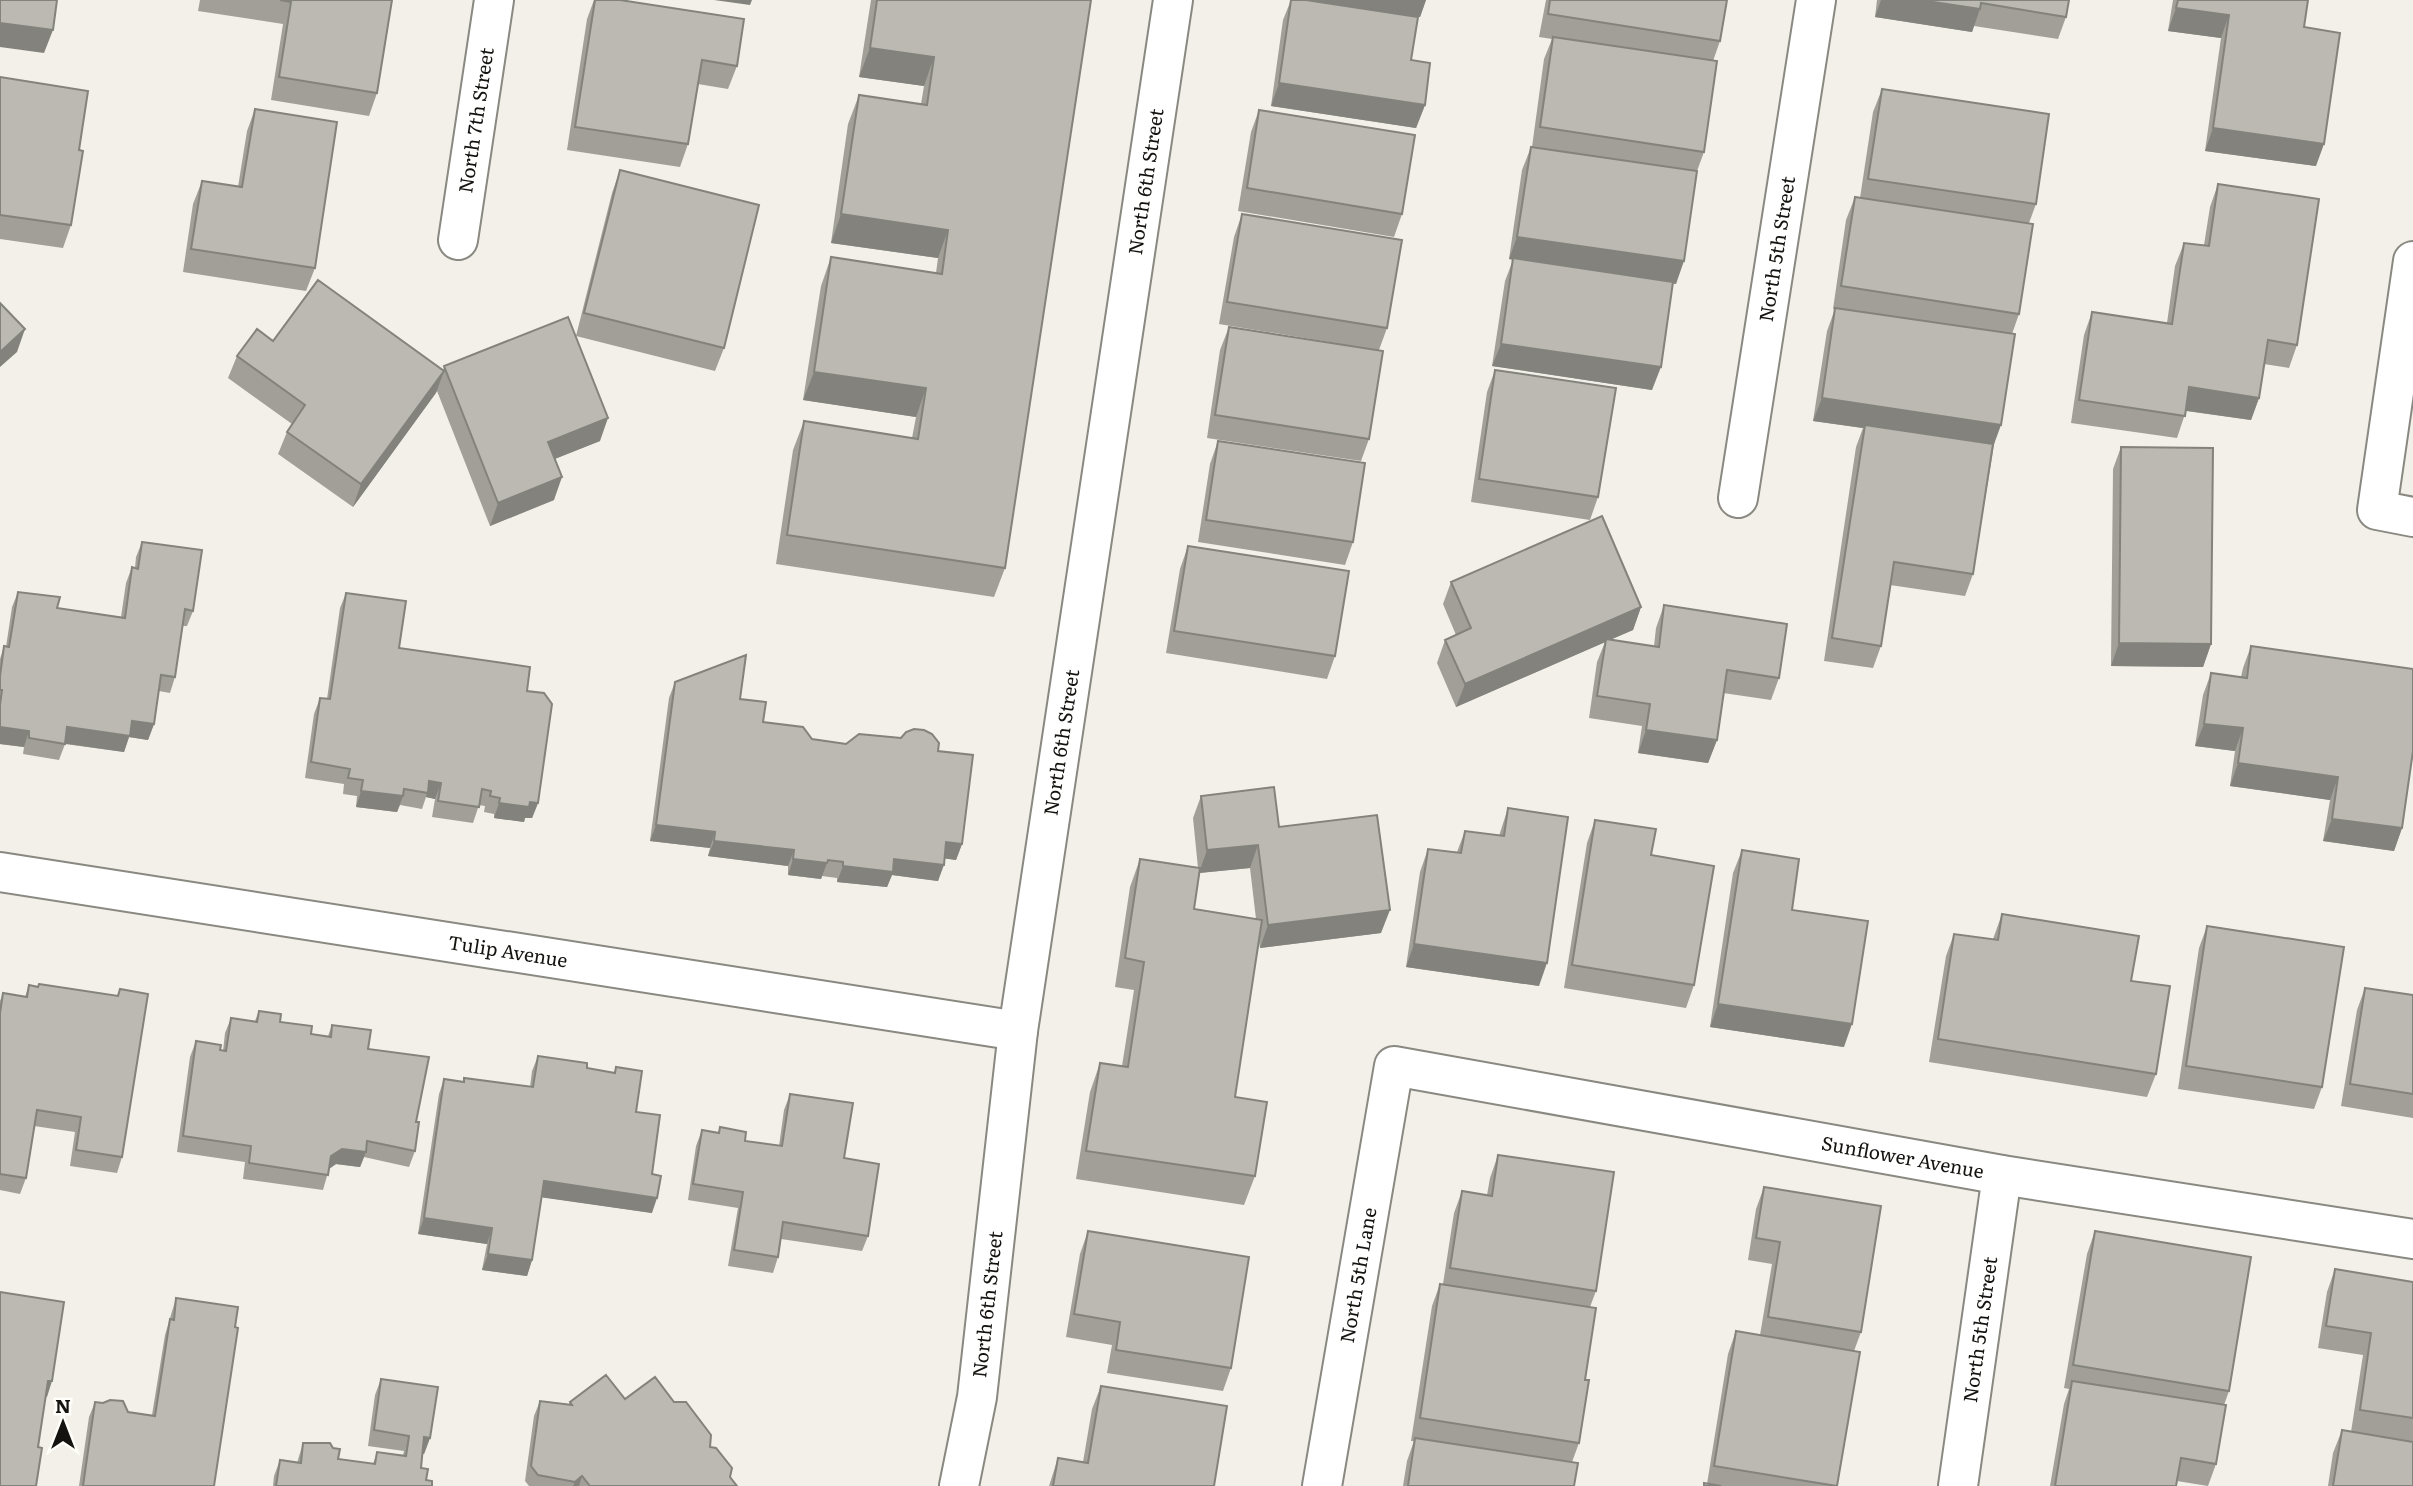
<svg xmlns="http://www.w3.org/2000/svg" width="2413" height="1486" viewBox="0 0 2413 1486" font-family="Literata,serif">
<rect width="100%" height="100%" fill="#f2f0e9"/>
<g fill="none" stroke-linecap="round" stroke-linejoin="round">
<defs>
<g id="minor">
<path id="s1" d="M458 240 494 0"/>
<path d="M2413 261 2377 510 2413 517"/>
<path id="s2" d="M1738 498 1816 0"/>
<path id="s3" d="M0 872 1018 1031"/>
<path id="s4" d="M959 1486 977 1397 1018 1031 1173 0"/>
<path id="s5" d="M1322 1486 1394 1066 2002 1175 2413 1239"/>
<path id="s6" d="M1958 1486 2002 1175"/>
</g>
</defs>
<use href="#minor" stroke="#898881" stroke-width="42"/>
<use href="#minor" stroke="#fff" stroke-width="38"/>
</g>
<path fill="#a19f98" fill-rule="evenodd" d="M200 0H392L377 93 369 116 271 100 283 24 198 11Z
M594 0H620L737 66 728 89 698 84 688 144 680 167 567 150 587 19Z
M871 0H1091L1005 568 994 597 776 564 793 450 804 421 912 438 916 417 803 400 821 286 831 257 936 273 938 258 831 243 848 124 859 95 921 104 924 86 859 77Z
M1291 0H1426L1420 17H1418L1411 60 1425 105 1416 128 1271 106 1283 20Z
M1546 0H1727L1720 41 1713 61 1704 152 1697 171 1676 284 1673 283 1652 390 1492 366 1505 281 1513 260 1509 259 1522 170 1531 147H1532L1544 59 1552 39 1539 37Z
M1877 0H2069L2066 17 2058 39 1974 26 1972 32 1875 17Z
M2173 0H2308L2304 27 2316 166 2205 151 2221 38 2168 31Z
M0 77 79 150 71 225 63 248 0 239Z
M1882 89 2036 204 2029 223 2019 314 2012 334 1973 574 1965 596 1890 585 1881 646 1873 668 1824 661 1856 447 1863 428 1813 421 1827 331 1835 309H1833L1846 220 1855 197 1860 198 1873 112Z
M255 109 315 268 306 291 183 272 193 204 202 181 238 187 247 131Z
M1259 110 1402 214 1394 237 1238 211 1251 132Z
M620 170 724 348 715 371 576 336 612 193Z
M2218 184 2297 345 2289 368 2264 364 2259 398 2251 420 2186 411 2177 438 2071 423 2084 335 2092 312 2167 323 2175 266 2184 243 2204 245 2210 207Z
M1242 214 1387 328 1379 350 1369 439 1361 461 1207 438 1220 350 1229 327 1341 344 1219 324 1234 237Z
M273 341 443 370 444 366 600 441 555 459 554 500 490 526 437 391 353 507 278 454 287 432 292 424 228 378 237 356Z
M1495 370 1598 497 1590 520 1471 502 1487 392Z
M1218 441 1353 542 1345 565 1198 542 1210 464Z
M2121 447 2211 644 2203 667 2111 666 2113 469Z
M142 542 193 611 187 626H183L175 677 170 693 159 691 154 724 148 740 129 737 124 752 65 744 59 760 23 754 24 747 0 744V659L4 646 6 647 12 607 18 592 57 608 121 617 126 583 132 567 135 568 136 557Z
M1188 546 1335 656 1327 679 1166 653 1180 569Z
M1451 582 1641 607 1633 630 1609 640 1654 646 1656 628 1664 605 1779 678 1771 700 1723 693 1717 740 1708 763 1638 753 1642 726 1589 718 1597 662 1605 642 1456 707 1437 663 1445 640 1456 635 1443 604Z
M346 593 399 648 527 691 538 803 532 818H525L524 822 494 818V814L484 812 485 806 479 805 473 823 432 817 435 799 426 797 422 809 400 805 397 812 356 807 357 796 343 794 344 784 305 778 314 714 320 698 327 699 340 608Z
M2251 646 2402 828 2394 851 2323 841 2330 800 2230 786 2235 751 2195 746 2203 695 2211 673 2241 677 2243 668Z
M675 682 740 699 763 722 812 739 846 744 901 738 938 751 962 844 956 860 944 858 938 881 892 875 887 887 837 882V878L822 876 821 879 788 875V866L708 856 710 848 650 841 669 698Z
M1201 796 1381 933 1260 948 1259 942 1235 1097 1255 1176 1244 1205 1076 1179 1090 1092 1100 1063 1122 1066 1134 990 1115 987 1130 887 1140 859 1198 868 1193 818ZM1250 868 1256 919 1194 909 1199 873Z
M1508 808 1539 986 1406 967 1420 872 1428 849 1457 852 1465 831 1499 836Z
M1595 820 1651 855 1694 985 1686 1008 1564 988 1587 843Z
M1742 850 1844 1047 1710 1027 1733 873Z
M2002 914 2131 981 2156 1074 2147 1097 1929 1062 1946 956 1954 934 1993 939Z
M2207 926 2322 1087 2314 1109 2178 1089 2199 948Z
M29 985 117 996 120 989 122 1157 117 1173 70 1166 75 1132 34 1126 26 1178 20 1194 0 1190V1001L3 993 25 997Z
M2365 988 2413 995V1118L2341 1106 2357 1010Z
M259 1011 280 1022 311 1034 328 1036 332 1025 368 1049 416 1122 415 1151 409 1167 364 1157 360 1167 336 1164 329 1169 323 1190 243 1179 245 1162 177 1152 190 1057 196 1041 223 1051 225 1033 231 1018 255 1021Z
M538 1056 587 1068 614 1073 616 1067 636 1112 652 1174V1213L542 1197 532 1260 527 1276 482 1270 487 1244 418 1234 439 1094 444 1079 463 1082 464 1078 530 1087 532 1071Z
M790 1094 844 1158 868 1236 862 1251 781 1239 778 1257 773 1273 728 1266 738 1208 688 1200 696 1146 702 1130 718 1133 720 1127 745 1141 779 1146 784 1110Z
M1498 1155 1596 1291 1590 1307 1579 1443 1572 1462 1574 1486H1403L1407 1461 1414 1441H1411L1432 1306 1440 1284H1443L1454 1213 1462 1191 1487 1195 1490 1178Z
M1764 1187 1861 1332 1854 1351 1837 1486H1703L1707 1484 1728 1354 1736 1331 1760 1335 1772 1264 1748 1260 1756 1209Z
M1088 1231 1231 1368 1223 1391 1107 1373 1112 1345 1066 1337 1080 1254Z
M2095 1231 2229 1391 2224 1405 2216 1464 2208 1486 2177 1481 2176 1486H2050L2064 1404 2069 1389 2064 1388 2087 1254Z
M2335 1269 2413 1282V1486H2328L2333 1453 2342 1430 2351 1432 2363 1355 2318 1348 2327 1292Z
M176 1298 214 1486H79L89 1417 95 1402 128 1412 152 1415 165 1335Z
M381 1379 430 1438 424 1454 422 1453 421 1468 426 1480 432 1486H273L274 1476 280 1460 297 1463 303 1443 338 1459 373 1464 377 1452 403 1455 404 1451 368 1446 375 1395Z
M1101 1386 1214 1486H1049L1058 1458 1083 1462 1092 1409Z
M625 1399 674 1402 710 1447 737 1486H529L525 1481 534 1416 540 1401 569 1404 570 1402Z"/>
<path fill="#83827c" d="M714 0H752L750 5Z
M1300 0H1426L1420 17Z
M1881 0H1920L1980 9 1972 32 1875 17Z
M2176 8 2229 15 2221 38 2168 31Z
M0 23 53 30 44 53 0 47Z
M870 48 934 57 924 86 859 77Z
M1279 83 1425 105 1416 128 1271 106Z
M2213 128 2324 144 2316 166 2205 151Z
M841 214 948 230 938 258 831 243Z
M1517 237 1684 261 1676 284 1509 259Z
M25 329 17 352 0 367V352Z
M1501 344 1661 367 1652 390 1492 366Z
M444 371 436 393 353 507 361 484Z
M814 372 926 388 916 417 803 400Z
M2189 387 2259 398 2251 420 2181 410Z
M1822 398 2001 425 1993 447 1865 425 1863 428 1813 421Z
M608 418 600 441 539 465 548 442Z
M562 477 554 500 490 526 498 503Z
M1641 607 1633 630 1456 707 1465 684Z
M2119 643 2211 644 2203 667 2111 666Z
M132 721 154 724 148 740 129 737 124 752 61 743 67 727Z
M2204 724 2243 728 2235 751 2195 746Z
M0 727 29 731 24 747 0 744Z
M1646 730 1717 740 1708 763 1638 753Z
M2238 763 2338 777 2330 800 2230 786Z
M429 781 441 783 435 799 426 797Z
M361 791 403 796 397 812 356 807Z
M530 802 538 803 532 818H525L524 822 494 818 499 803Z
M2332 819 2402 828 2394 851 2323 841Z
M656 825 715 832 710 848 650 841Z
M714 841 794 850 788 866 708 856Z
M946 842 962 844 956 860 941 858Z
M1258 845 1250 868 1199 873 1207 850Z
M793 859 827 863 821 879 788 875Z
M894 859 944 865 938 881 892 875 887 887 837 882 843 866Z
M1390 910 1381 933 1260 948 1268 925Z
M1414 944 1547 963 1539 986 1406 967Z
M1718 1004 1852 1024 1844 1047 1710 1027Z
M342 1149 366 1152 360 1167 336 1164 326 1171 331 1156Z
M544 1181 657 1198 652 1213 539 1197Z
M424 1218 492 1228 487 1244 418 1234Z
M488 1254 532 1260 527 1276 482 1270Z
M48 1381H52L47 1397H42Z
M424 1437 430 1438 424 1454 419 1453Z
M582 1476 579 1486H573L575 1482Z"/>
<path fill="#bbb9b1" stroke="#83827c" stroke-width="2" d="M0 0H57L53 30 0 23Z
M280 0H392L377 93 279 77 291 2Z
M595 0H620L744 19 737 66 702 60 688 144 575 127Z
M877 0H1091L1005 568 787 535 804 421 918 439 926 388 814 372 831 257 942 274 948 230 841 214 859 95 927 105 934 57 870 48Z
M1291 0H1306L1418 17 1411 60 1430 63 1425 105 1279 83Z
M1550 0H1727L1720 41 1548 14Z
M1920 0H2069L2066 17 1981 3 1980 9Z
M2178 0H2308L2304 27 2340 33 2324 144 2213 128 2229 15 2176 8Z
M1553 37 1717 61 1704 152 1540 127Z
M0 77 88 91 79 150 83 151 71 225 0 215Z
M1882 89 2049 114 2036 204 1868 179Z
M255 109 337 122 315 268 191 249 202 181 242 187Z
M1259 110 1415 135 1402 214 1247 188Z
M1531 147 1697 171 1684 261 1517 237Z
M620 170 759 205 724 348 584 313Z
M2218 184 2319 199 2297 345 2268 340 2259 398 2189 387 2185 416 2079 400 2092 312 2172 324 2184 243 2209 246Z
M1855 197 2033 224 2019 314 1841 286Z
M1242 214 1402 240 1387 328 1227 302Z
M1513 258 1673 282 1661 367 1501 344Z
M318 280 444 371 361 484 287 432 305 405 237 356 257 329 273 341Z
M0 303 25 329 0 352Z
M1835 308 2015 334 2001 425 1822 398Z
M568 317 608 418 548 442 562 477 498 503 444 366Z
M1229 327 1383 351 1369 439 1215 415Z
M1495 370 1616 388 1598 497 1479 479Z
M1865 425 1993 444 1973 574 1894 562 1881 646 1832 638Z
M1218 441 1365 463 1353 542 1206 520Z
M2121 447 2213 448 2211 644 2119 643Z
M1602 516 1641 607 1465 684 1445 640 1471 628 1451 582Z
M142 542 202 550 193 611 185 609 175 677 161 675 154 724 132 721 130 736 67 727 65 744 29 738V731L0 727V705L2 690H0V676L4 646 9 647 18 592 60 597 57 608 125 618 132 567 138 569Z
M1188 546 1349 571 1335 656 1174 631Z
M346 593 406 601 399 648 530 667 527 691 544 693 552 704 538 803 530 802 529 807 499 803 500 798 490 796 491 791 482 789 479 807 438 801 441 783 429 781 428 793 404 789 403 796 361 791 363 780 348 778 350 769 311 762 320 698 330 699Z
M1664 605 1787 624 1779 678 1727 670 1717 740 1646 730 1650 704 1597 696 1606 639 1659 647Z
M2251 646 2413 669V751L2402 828 2332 819 2338 777 2238 763 2243 728 2204 724 2211 673 2247 678Z
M746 655 740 699 766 702 763 722 803 727 812 739 846 744 859 734 901 738 906 732 914 729 924 730 932 734 939 743 938 751 973 755 962 844 946 842 944 865 894 859 893 872 843 866V862L828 860 827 863 793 859 794 850 714 841 715 832 656 825 675 682Z
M1274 787 1279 827 1377 815 1390 910 1268 925 1258 845 1207 850 1201 796Z
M1508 808 1568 817 1547 963 1414 944 1428 849 1461 853 1465 831 1504 836Z
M1595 820 1656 829 1651 855 1714 866 1694 985 1572 965Z
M1742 850 1799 859 1792 910 1868 921 1852 1024 1718 1004Z
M1140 859 1200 868 1194 909 1262 920 1235 1097 1267 1102 1255 1176 1086 1151 1100 1063 1128 1067 1144 962 1125 958Z
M2002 914 2139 936 2131 981 2170 986 2156 1074 1938 1039 1954 934 1998 940Z
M2207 926 2344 947 2322 1087 2186 1066Z
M39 984 118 996 120 989 148 994 122 1157 76 1150 81 1117 37 1110 26 1178 0 1174V1013L3 993 27 997 29 985 38 987Z
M2365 988 2413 995V1094L2350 1084Z
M259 1011 281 1014 280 1022 312 1026 311 1034 331 1037 332 1025 371 1030 368 1049 429 1057 416 1122H419L415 1151 367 1141 366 1152 342 1149 331 1156 328 1175 249 1163 251 1146 183 1136 196 1041 221 1045 220 1050 226 1051 231 1018 257 1022Z
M538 1056 587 1063V1068L615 1073 616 1067 642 1071 636 1112 660 1115 652 1174 661 1176 657 1198 544 1181 532 1260 488 1254 492 1228 424 1218 444 1079 464 1082V1078L533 1087Z
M790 1094 853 1103 844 1158 879 1164 868 1236 783 1222 778 1257 734 1250 743 1192 693 1184 702 1130 719 1133 720 1127 746 1132 745 1141 782 1146Z
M1498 1155 1614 1172 1596 1291 1450 1268 1462 1191 1492 1196Z
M1764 1187 1881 1206 1861 1332 1768 1317 1780 1242 1756 1238Z
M1088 1231 1249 1257 1231 1368 1116 1350 1120 1322 1074 1314Z
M2095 1231 2251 1257 2229 1391 2073 1365Z
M2335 1269 2413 1282V1418L2360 1410 2371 1333 2326 1326Z
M1440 1284 1596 1308 1585 1380H1589L1579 1443 1420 1418Z
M0 1292 64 1302 52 1381H48L38 1447 42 1448 36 1486H0Z
M176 1298 238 1307 235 1327 238 1328 214 1486H83L95 1402 103 1403 110 1400 123 1401 128 1412 155 1416 170 1319 174 1320Z
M1736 1331 1860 1352 1837 1486 1714 1466Z
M606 1375 625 1399 655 1377 674 1402H686L711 1435 710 1447 716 1448 732 1468 730 1477 737 1486H590L582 1476 575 1482 538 1475 531 1466 540 1401 572 1405 570 1402Z
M381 1379 438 1387 430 1438 424 1437 421 1468 428 1469 426 1480 432 1481V1486H276L280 1460 301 1463 303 1443H330L333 1448 340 1449 338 1459 375 1464 377 1452 406 1456 409 1436 374 1430Z
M2072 1381 2226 1405 2216 1464 2181 1458 2176 1486H2055Z
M1101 1386 1227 1406 1214 1486H1053L1058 1458 1088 1463Z
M2342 1430 2413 1442V1486H2333Z
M1415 1438 1578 1463 1574 1486H1408Z
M1704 1483 1721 1486H1704Z"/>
<g text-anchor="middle" stroke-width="5" stroke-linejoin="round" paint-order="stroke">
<g font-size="19" fill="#141310" stroke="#fffef9">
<text dy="7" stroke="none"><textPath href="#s1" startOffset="121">North 7th Street</textPath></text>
<text dy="7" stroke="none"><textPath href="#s4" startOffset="1318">North 6th Street</textPath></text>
<text dy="7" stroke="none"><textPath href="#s2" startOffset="252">North 5th Street</textPath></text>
<text dy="7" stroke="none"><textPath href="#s4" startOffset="751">North 6th Street</textPath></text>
<text dy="7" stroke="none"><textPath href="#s3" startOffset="514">Tulip Avenue</textPath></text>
<text dy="7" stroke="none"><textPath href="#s5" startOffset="943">Sunflower Avenue</textPath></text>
<text dy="7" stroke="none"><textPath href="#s5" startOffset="214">North 5th Lane</textPath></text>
<text dy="7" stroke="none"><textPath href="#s4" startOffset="184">North 6th Street</textPath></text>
<text dy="7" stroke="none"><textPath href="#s6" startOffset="158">North 5th Street</textPath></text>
</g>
</g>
<g transform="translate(63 1423)" stroke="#fffef9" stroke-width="5" paint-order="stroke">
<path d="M0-5L12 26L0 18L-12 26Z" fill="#141310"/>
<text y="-10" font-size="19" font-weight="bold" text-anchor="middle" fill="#141310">N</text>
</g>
</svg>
